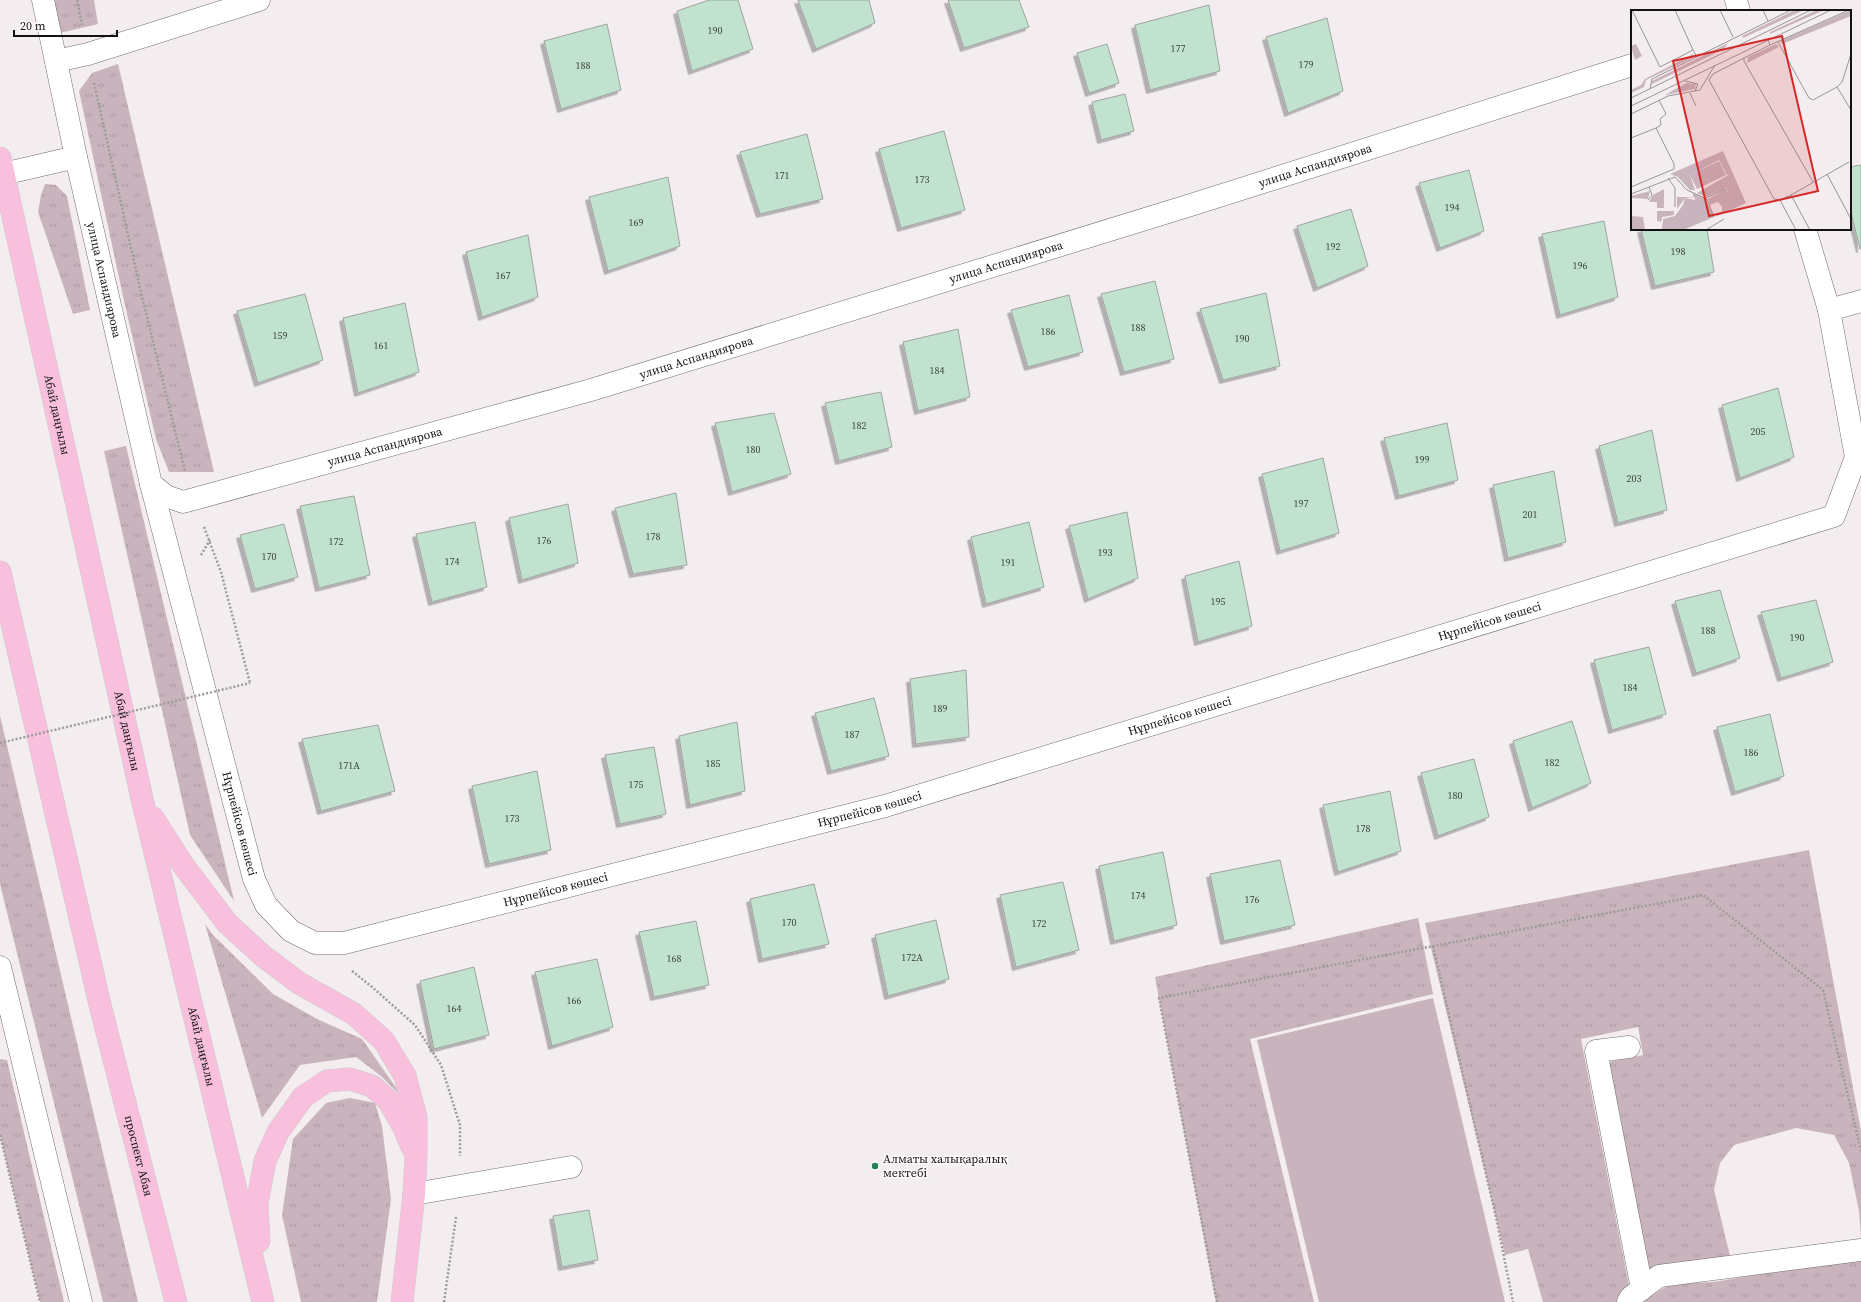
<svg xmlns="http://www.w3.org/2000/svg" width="1861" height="1302" viewBox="0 0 1861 1302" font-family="'Source Serif 4',serif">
<defs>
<pattern id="grass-tufts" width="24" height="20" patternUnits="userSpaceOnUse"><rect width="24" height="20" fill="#c9b4be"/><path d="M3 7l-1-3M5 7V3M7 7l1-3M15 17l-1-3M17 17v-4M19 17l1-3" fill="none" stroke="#ac9aa2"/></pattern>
<filter id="shadow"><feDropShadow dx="-3.5" dy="3.5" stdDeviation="0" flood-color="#0004"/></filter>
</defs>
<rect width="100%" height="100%" fill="#f3edef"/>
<path fill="url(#grass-tufts)" d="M43 0H94L98 24 51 35Z
M118 64 214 472H169L156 439 124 301 79 91 92 73Z
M45 184 56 185 67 196 90 310 73 314 38 212 41 195Z
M126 446 234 901 190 835 104 451Z
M0 716 138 1302H103L0 884Z
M1809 850 1861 1131V1238L1859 1211 1849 1163 1834 1135 1796 1128 1734 1145 1720 1163 1714 1190 1731 1260 1647 1281 1604 1063 1643 1055 1638 1027 1581 1039 1630 1291 1622 1302H1543L1528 1249 1505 1255 1425 923Z
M1418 918 1433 994 1250 1039 1314 1302H1216L1155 977Z
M205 924 213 935 273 994 317 1019 362 1039 404 1099 381 1076 356 1057 300 1065 262 1118Z
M0 1059 7 1060 64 1302H40L0 1135Z
M350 1098 375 1103 382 1126 391 1199 377 1302H301L282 1215 293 1139 326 1103Z
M1861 1257V1302H1642L1670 1284 1714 1282Z"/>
<path fill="#c9b4be" d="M1433 998 1505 1302H1319L1257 1040Z"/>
<path fill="#c0e2ce" stroke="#9fa4a0" filter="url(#shadow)" d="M709 0H738L753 49 692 71 677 11Z
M798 0H869L875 23 816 49Z
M948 0H1019L1029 27 964 48Z
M1209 5 1220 71 1150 90 1135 25Z
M1327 18 1343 91 1288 113 1266 37Z
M607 24 621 90 561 109 544 41Z
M1107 44 1119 83 1089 93 1077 53Z
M1125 94 1134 131 1101 140 1092 102Z
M944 131 965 210 901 228 879 149Z
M807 134 823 199 760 214 740 152Z
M1861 165V249H1860L1850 208V167Z
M1469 170 1484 231 1440 248 1419 183Z
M668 177 680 246 608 271 589 197Z
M1351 209 1368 266 1317 288 1297 226Z
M1604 221 1618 297 1560 315 1542 234Z
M1641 229H1707L1714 272 1655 286Z
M528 235 538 297 482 317 466 252Z
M1155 281 1174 359 1124 372 1101 294Z
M1266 293 1280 366 1223 380 1200 309Z
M305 294 323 360 258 383 237 311Z
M1069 295 1083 352 1028 367 1011 310Z
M405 303 419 372 358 393 343 318Z
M958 329 970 397 918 411 903 342Z
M1778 388 1794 457 1740 478 1722 405Z
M881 392 892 447 839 461 825 403Z
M774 413 791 474 732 492 715 423Z
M1447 423 1458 480 1399 496 1384 438Z
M1652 430 1667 510 1618 523 1599 446Z
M1323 458 1339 533 1280 551 1262 474Z
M1554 471 1566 542 1508 558 1493 485Z
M676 493 687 565 633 574 615 508Z
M354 496 370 575 319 588 300 506Z
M568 504 578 563 522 580 509 518Z
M1127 512 1138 578 1088 599 1069 526Z
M475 522 487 587 432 602 416 534Z
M1029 522 1044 587 986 604 971 537Z
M284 524 298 577 255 589 240 535Z
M1239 561 1252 626 1198 642 1185 576Z
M1720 590 1740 658 1696 673 1675 601Z
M1816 600 1833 662 1781 678 1761 612Z
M1649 647 1666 714 1612 730 1594 660Z
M966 670 969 737 916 744 910 679Z
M874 698 889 756 831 771 815 713Z
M1770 714 1784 776 1735 792 1717 727Z
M1572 721 1591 783 1532 808 1513 741Z
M737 722 745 791 690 805 679 736Z
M378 725 395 791 321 811 302 739Z
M654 747 666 814 620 824 605 755Z
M1474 759 1489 817 1438 836 1421 773Z
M537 771 551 850 489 864 472 786Z
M1390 791 1401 851 1338 872 1323 805Z
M1163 852 1177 925 1114 941 1099 866Z
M1280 860 1295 925 1224 941 1210 874Z
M1063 882 1079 950 1016 967 1000 895Z
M814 884 829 944 762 959 750 899Z
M936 920 949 979 888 996 875 935Z
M696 921 709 985 654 997 639 932Z
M597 959 613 1027 552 1046 535 972Z
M474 967 489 1035 434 1049 420 981Z
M589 1210 598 1260 562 1267 553 1216Z"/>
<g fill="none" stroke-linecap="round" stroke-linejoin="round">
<defs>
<g id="minor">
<path d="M43 0 76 157"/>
<path d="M1736 0 1739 11"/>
<path d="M56 61 88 54 259 0"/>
<path id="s1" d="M3 174 76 157 151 484 166 496 183 502 591 390 1194 204 1632 65"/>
<path d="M1829 310 1861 301"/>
<path id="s2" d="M151 484 254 879 266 905 291 931 315 943H344L885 806 1834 516 1856 457 1829 310 1805 229"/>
<path d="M0 967 81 1302"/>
<path d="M1629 1047 1596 1051 1642 1289"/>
<path d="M414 1194 571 1167"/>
<path d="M1628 1302 1631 1297 1659 1276 1861 1250"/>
</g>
<g id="major">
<path id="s3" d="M0 158 143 803 263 1302"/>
<path id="s4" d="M0 572 101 1009 176 1302"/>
<path d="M153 818 183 865 227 923 263 956 299 983 354 1014 384 1041 405 1076 416 1117V1156L414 1194 402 1302"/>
<path d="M259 1241 257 1204 265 1161 278 1132 303 1097 327 1081 350 1079 372 1086 388 1100 403 1126 413 1149"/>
</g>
</defs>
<use href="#minor" stroke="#726d6f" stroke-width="23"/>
<use href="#major" stroke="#cbcbcb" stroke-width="23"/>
<path stroke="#9e9a9c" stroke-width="2.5" stroke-dasharray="2 2" stroke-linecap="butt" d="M77 0 82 25
M94 83 142 297 185 471
M204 527 221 572 250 683
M201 555 210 540
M1433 946 1496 1217 1513 1302
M352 971 372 987 415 1025 441 1065 460 1125V1156
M0 1135 40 1302
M444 1302 456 1217
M1217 1302 1159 998 1703 895 1823 990 1861 1151"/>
<use href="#minor" stroke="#fff" stroke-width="22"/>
<use href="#major" stroke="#f9c0dd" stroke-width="22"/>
<path stroke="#9e9a9c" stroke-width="2.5" stroke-dasharray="2 2" stroke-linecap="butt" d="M0 743 250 683"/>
</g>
<circle fill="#227e54" stroke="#fefbfd" stroke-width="1.5" cx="875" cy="1166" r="4"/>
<g text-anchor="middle" stroke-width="3" stroke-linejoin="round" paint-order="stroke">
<g font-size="10" fill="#3e4541">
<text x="715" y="34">190</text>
<text x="1178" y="52">177</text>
<text x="1306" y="68">179</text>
<text x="583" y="69">188</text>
<text x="782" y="179">171</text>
<text x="922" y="183">173</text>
<text x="1452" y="211">194</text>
<text x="636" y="226">169</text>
<text x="1333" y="250">192</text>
<text x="1678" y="255">198</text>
<text x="1580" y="269">196</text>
<text x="503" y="279">167</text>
<text x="1138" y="331">188</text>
<text x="1048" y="335">186</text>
<text x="280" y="339">159</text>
<text x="1242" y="342">190</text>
<text x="381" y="349">161</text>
<text x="937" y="374">184</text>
<text x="859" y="429">182</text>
<text x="1758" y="435">205</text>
<text x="753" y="453">180</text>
<text x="1422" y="463">199</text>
<text x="1634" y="482">203</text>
<text x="1301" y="507">197</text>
<text x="1530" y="518">201</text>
<text x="653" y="540">178</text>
<text x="544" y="544">176</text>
<text x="336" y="545">172</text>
<text x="1105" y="556">193</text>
<text x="269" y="560">170</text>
<text x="452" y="565">174</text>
<text x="1008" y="566">191</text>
<text x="1218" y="605">195</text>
<text x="1708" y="634">188</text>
<text x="1797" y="641">190</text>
<text x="1630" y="691">184</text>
<text x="940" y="712">189</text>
<text x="852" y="738">187</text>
<text x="1751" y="756">186</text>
<text x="1552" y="766">182</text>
<text x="713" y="767">185</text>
<text x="349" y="769">171А</text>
<text x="636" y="788">175</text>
<text x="1455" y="799">180</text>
<text x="512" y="822">173</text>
<text x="1363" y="832">178</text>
<text x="1138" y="899">174</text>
<text x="1252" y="903">176</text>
<text x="789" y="926">170</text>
<text x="1039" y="927">172</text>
<text x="912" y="961">172А</text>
<text x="674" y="962">168</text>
<text x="574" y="1004">166</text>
<text x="454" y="1012">164</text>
</g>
<g font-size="12" fill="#131112" stroke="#fefbfd">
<text dy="4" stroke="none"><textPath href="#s1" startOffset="1629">улица Аспандиярова</textPath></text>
<text dy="4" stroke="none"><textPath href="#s1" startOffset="1305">улица Аспандиярова</textPath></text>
<text dy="4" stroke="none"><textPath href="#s1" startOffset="201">улица Аспандиярова</textPath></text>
<text dy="4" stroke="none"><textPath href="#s1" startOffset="981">улица Аспандиярова</textPath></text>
<text dy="4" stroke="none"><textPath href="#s3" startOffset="263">Абай даңғылы</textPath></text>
<text dy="4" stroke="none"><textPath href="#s1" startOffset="657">улица Аспандиярова</textPath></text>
<text dy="4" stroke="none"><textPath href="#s2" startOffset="1719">Нұрпейісов көшесі</textPath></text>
<text dy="4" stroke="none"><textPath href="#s2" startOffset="1395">Нұрпейісов көшесі</textPath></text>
<text dy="4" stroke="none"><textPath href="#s3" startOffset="587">Абай даңғылы</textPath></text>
<text dy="4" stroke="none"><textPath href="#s2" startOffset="1071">Нұрпейісов көшесі</textPath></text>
<text dy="4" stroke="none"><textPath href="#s2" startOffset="351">Нұрпейісов көшесі</textPath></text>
<text dy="4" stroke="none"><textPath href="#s2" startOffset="747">Нұрпейісов көшесі</textPath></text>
<text dy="4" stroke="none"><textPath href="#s3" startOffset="911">Абай даңғылы</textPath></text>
<text dy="4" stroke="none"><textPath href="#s4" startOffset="600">проспект Абая</textPath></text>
</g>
<g font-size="12" fill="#131112" stroke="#fefbfd" text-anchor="start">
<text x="883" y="1163">Алматы халықаралық<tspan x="883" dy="14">мектебі</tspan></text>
</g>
</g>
<g transform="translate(1631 10)">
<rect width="220" height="220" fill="#f3edef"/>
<path d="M164 0H173L112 28 111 26ZM186 0H193L139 24V22ZM220 0V6L151 34 149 31ZM97 33 93 39 21 74V71ZM145 34 148 37 116 53 117 47ZM62 44 63 47 15 70 13 77 0 83V80L10 75 14 69ZM55 73 65 74 64 79 34 85ZM92 141 115 193 84 207 91 201V197L87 192 79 195 77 189 93 180 97 183 95 178 75 187 66 183 99 164 96 165 88 150 59 165 64 180H59L47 167 39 164ZM33 179V198H26V192H18L22 185ZM19 181 17 189 0 188V186ZM62 183 74 188 83 207 52 220H31L32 209 44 206 52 195 54 188 64 190V187L54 188 46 199V187H62ZM26 201H43V205L31 207 30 212 26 211ZM0 206 12 207 14 220H0Z" fill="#c9b4be"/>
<path d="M5 34 11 46 4 50 0 36ZM88 151 95 165 66 179 59 165Z" fill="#c9b4be"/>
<path fill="none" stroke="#999597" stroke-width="1" d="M1 0 29 57 62 40 66 47M44 0 62 40M89 0 102 27M132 0 137 11M137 29 139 35 113 48V51L182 172M147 32 178 88 182 90 206 77 220 100M139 35 218 0M113 48 82 64 78 70 143 189 149 190 160 185 218 152M54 71 67 74 64 81M206 77 211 72 220 44M19 79 21 69 160 0M59 83 65 96M0 88 180 0M0 96 200 0M0 104 37 86 69 80 84 55M25 118 30 115 29 109 35 104 28 90M0 128 25 118 43 154V159L0 177M196 164 220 209M37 168 44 178V197M0 184 44 167 56 180 76 189 83 207M160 185 179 220M75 188 94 179 95 182M17 190 21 185 18 177M149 190 165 220M75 220 93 209"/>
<path fill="#d62828" fill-opacity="0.15" stroke="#d62828" stroke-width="2" d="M151 26 187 181 78 206 42 51Z"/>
<rect width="220" height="220" fill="none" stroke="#131112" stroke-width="2"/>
</g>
<path d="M14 30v6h103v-6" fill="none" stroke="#131112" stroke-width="2"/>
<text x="20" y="30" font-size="12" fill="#131112" stroke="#fefbfd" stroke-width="3" paint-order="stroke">20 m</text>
</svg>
